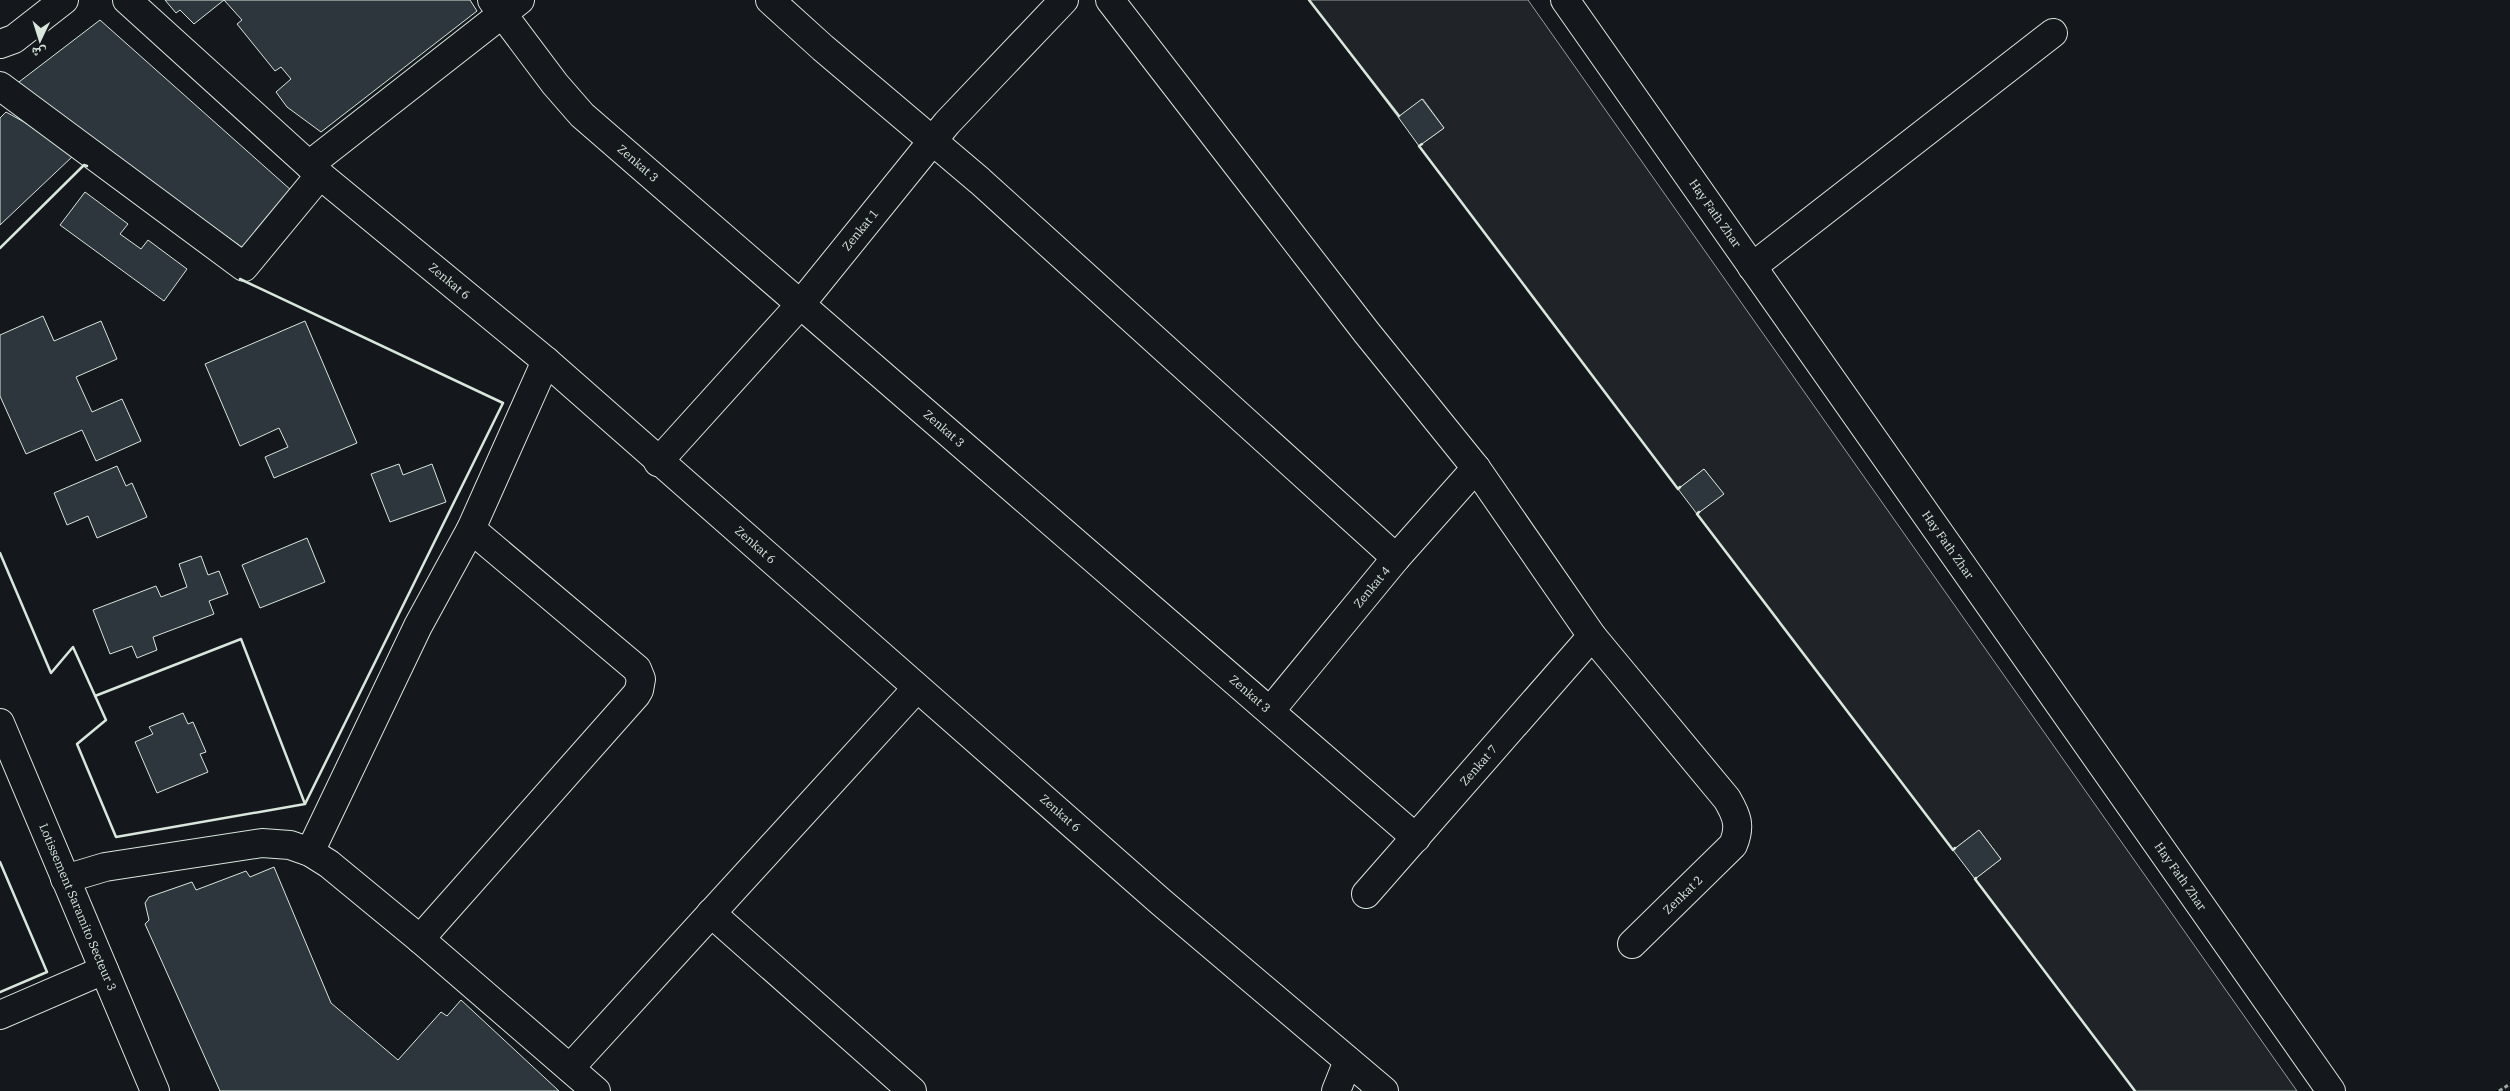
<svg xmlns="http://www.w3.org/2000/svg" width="2510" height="1091" viewBox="0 0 2510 1091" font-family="'IBM Plex Serif','Noto Naskh Arabic',serif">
<rect width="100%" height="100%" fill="#14181c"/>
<path fill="#202428" stroke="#939e99" d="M1309 0H1528L2297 1091H2135L1975 879 2001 859 1979 830 1953 850 1697 514 1723 494 1704 469 1678 489 1419 146 1444 128 1423 99 1398 117Z"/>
<path fill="#2c363c" stroke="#d8e6dc" d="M165 0H470L477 11 321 132 287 107 276 92 291 79 281 67 275 71 237 24 242 20 224 0 194 24 180 10 176 13Z
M100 20 292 191 243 248 15 85Z
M1422 99 1444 128 1419 146 1398 117Z
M6 112 24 122 73 156 0 225V118Z
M85 192 128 224 120 234 141 249 148 240 187 269 164 301 60 225Z
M43 316 54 341 101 321 117 359 76 377 92 412 122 399 141 441 96 461 82 430 26 454 0 396V335Z
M305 321 357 443 274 478 265 457 288 447 279 428 240 446 205 364Z
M399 464 403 475 432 464 446 502 390 522 371 474Z
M117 466 126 486 132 483 147 517 97 538 88 516 67 525 54 493Z
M1704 469 1724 494 1697 514 1678 489Z
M307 538 325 582 260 608 242 565Z
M201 556 208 575 219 571 228 594 209 601 214 614 153 637 157 650 137 658 132 646 110 654 93 610 156 586 161 597 187 587 179 564Z
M183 713 188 724 193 722 206 752 200 754 208 772 157 793 135 742 153 734 149 727Z
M1979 830 2001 859 1975 879 1953 850Z
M274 867 331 1003 398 1060 441 1012 447 1016 461 1000 559 1091H220L145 924 149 920 145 903 149 897 192 882 196 890 246 871 250 877Z"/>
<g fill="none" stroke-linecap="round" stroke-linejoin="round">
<defs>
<g id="street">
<path id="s1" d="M127 0 320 175 546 361 1161 902 1384 1091"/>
<path id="s2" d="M492 0 555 84 582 115 1416 838"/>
<path d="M770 0 823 48 980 181 1396 558"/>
<path d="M1110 0 1367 333 1476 468 1592 636 1727 799C1737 816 1741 826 1733 845L1632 944"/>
<path d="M0 44 14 39 64 0"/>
<path d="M0 86 244 267 320 175"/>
<path d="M309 165 520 0"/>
<path d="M1752 267 2053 33"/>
<path id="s3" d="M658 462 799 306 947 123 1064 0"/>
<path id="s4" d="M1271 710 1396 558 1476 468"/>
<path d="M310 852 418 626 471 529 546 361"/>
<path d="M65 879 105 867 262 843 290 845 310 852 329 864 420 939 596 1091"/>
<path id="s5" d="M1366 894 1592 636"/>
<path d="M711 913 912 1091"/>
<path d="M420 939 636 695 639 690 641 679 637 669 471 529"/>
<path d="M0 1015 104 970"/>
<path d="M570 1068 917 688"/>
<path d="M1336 1091 1348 1061"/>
</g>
<g id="secondary">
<path id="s6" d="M1565 0 2331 1091"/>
<path id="s7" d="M0 723 155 1091"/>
</g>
</defs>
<use href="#street" stroke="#d8e6dc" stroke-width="30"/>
<use href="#secondary" stroke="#d8e6dc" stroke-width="30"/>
<path stroke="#9da8a2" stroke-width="3" stroke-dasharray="4 2.5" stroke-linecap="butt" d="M2499 1091 2510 1084"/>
<use href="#street" stroke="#14181c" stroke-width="28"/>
<use href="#secondary" stroke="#14181c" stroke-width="28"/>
<path stroke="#d8e6dc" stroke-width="2.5" d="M1309 0 1399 116
M1422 144 1419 146 1678 489 1680 487
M0 248 84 165 87 166
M240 279 503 403 305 804
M1699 512 1697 514 1953 850 1955 848
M0 553 51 673 73 647 106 720 77 744 116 837 305 804
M95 696 241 639 305 804
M0 862 47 972 0 992
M1976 878 1975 879 2135 1091"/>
</g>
<g text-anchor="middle" stroke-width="4" stroke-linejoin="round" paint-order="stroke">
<g font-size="12" fill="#d8e6dc" stroke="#14181c">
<text dy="4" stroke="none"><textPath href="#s2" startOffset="220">Zenkat 3</textPath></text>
<text dy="4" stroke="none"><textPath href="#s6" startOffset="261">Hay Fath Zhar</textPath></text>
<text dy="4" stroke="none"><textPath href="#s3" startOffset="308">Zenkat 1</textPath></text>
<text dy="4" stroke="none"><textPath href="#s1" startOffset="428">Zenkat 6</textPath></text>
<text dy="4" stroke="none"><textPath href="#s2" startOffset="625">Zenkat 3</textPath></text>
<text dy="4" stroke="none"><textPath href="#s6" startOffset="666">Hay Fath Zhar</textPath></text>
<text dy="4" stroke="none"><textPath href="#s1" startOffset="832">Zenkat 6</textPath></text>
<text dy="4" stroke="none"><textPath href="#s4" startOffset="159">Zenkat 4</textPath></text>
<text dy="4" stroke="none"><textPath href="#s2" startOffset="1030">Zenkat 3</textPath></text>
<text dy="4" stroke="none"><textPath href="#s5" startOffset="171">Zenkat 7</textPath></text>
<text dy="4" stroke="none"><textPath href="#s1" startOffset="1238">Zenkat 6</textPath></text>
<text dy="4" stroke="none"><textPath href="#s6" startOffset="1071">Hay Fath Zhar</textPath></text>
<text transform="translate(1683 895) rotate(-44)" y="4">Zenkat 2</text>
<text dy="4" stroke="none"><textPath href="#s7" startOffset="200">Lotissement Saramito Secteur 3</textPath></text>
</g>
</g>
<g transform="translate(40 40) rotate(184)" stroke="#14181c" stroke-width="4" paint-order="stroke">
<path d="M0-4L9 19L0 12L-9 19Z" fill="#d8e6dc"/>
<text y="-8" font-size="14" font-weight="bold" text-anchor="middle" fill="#d8e6dc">ش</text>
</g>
</svg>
